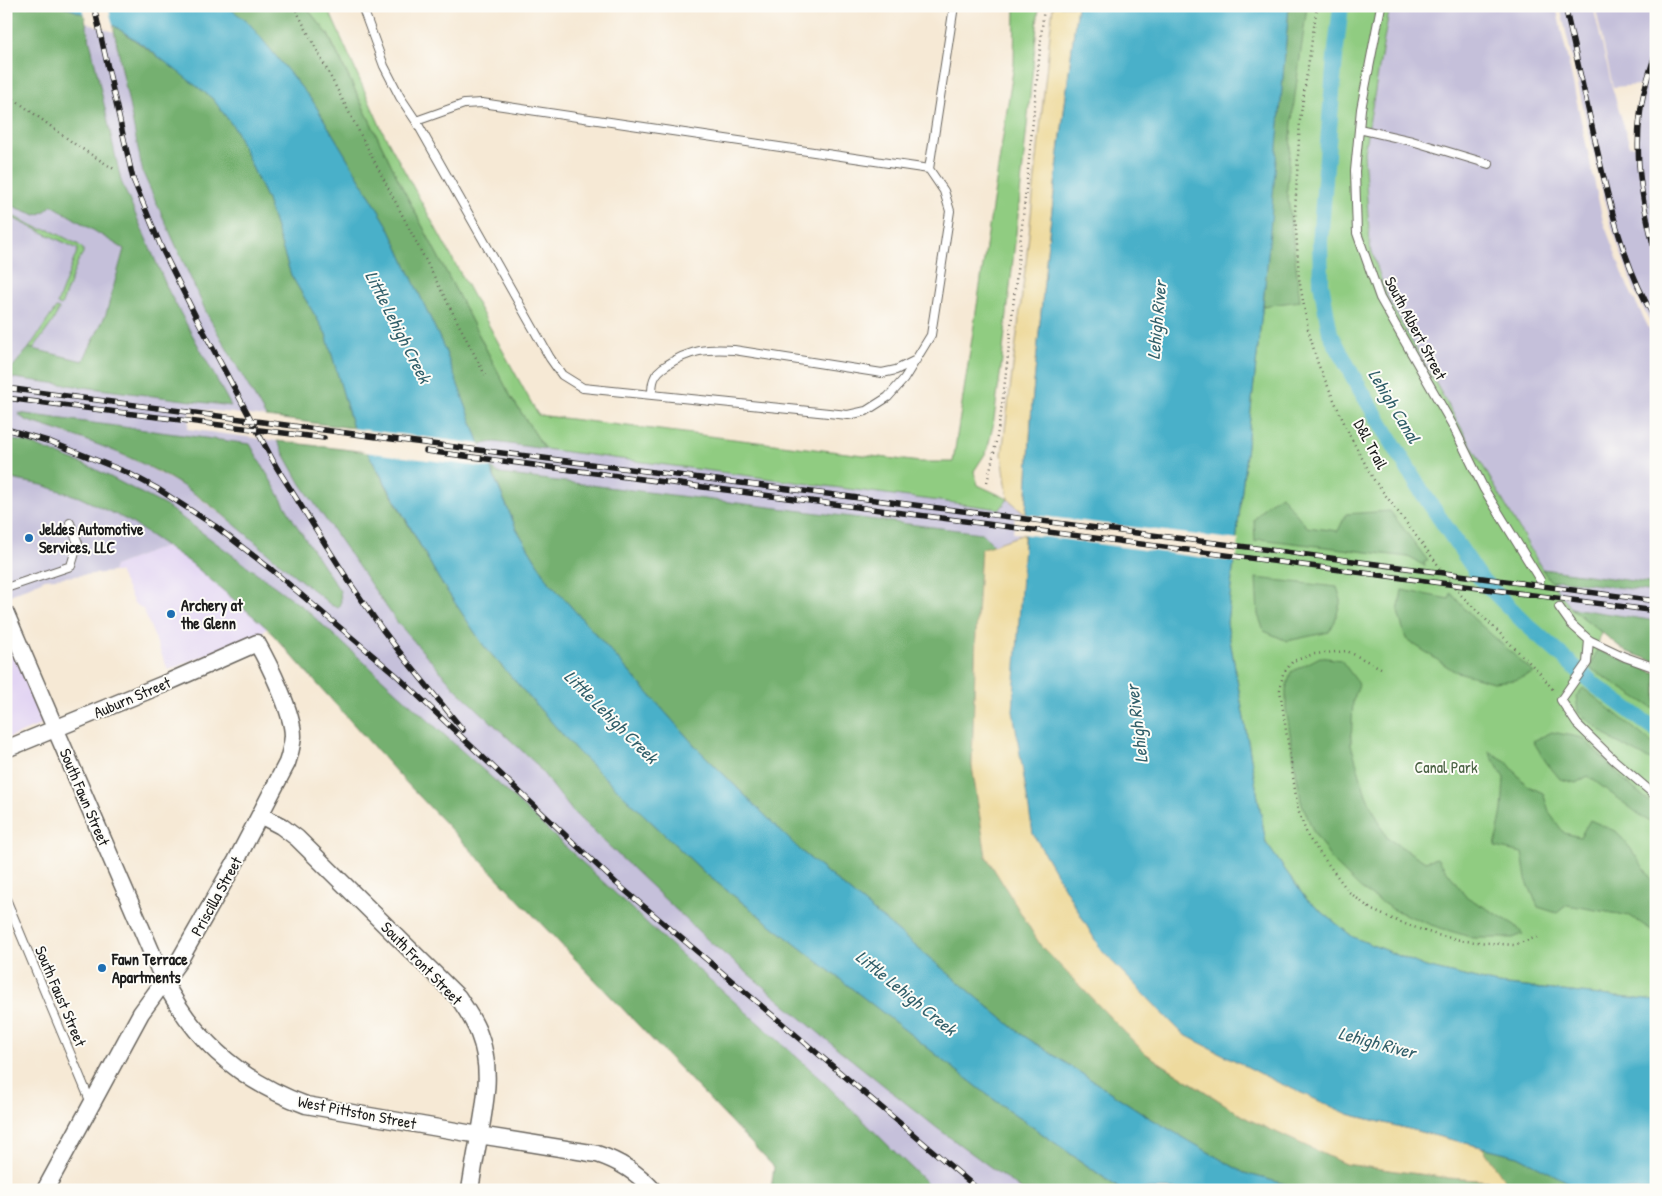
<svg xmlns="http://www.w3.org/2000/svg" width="1662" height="1196" viewBox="0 0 1662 1196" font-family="'Patrick Hand',sans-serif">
<rect width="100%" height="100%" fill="#fdfcf7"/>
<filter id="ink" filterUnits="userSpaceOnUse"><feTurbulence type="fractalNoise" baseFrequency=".02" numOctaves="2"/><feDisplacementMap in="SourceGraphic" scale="10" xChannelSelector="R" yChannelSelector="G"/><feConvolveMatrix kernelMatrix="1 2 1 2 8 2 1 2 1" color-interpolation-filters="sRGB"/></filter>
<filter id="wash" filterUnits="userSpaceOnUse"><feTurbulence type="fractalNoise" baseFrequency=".0096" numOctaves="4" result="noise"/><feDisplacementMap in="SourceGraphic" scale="20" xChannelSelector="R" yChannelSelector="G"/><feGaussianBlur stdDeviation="1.12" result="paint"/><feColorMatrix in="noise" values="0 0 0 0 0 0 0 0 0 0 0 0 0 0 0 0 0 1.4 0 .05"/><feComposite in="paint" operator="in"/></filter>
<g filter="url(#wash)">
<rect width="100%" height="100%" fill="#f6e9d5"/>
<path fill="#e2d4f3" d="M166 546 191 563 267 628 261 633 168 670 143 609 134 603 119 572H112L114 566Z
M6 625 42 716 43 722 40 725 6 739Z"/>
<path fill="#c5c0da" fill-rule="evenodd" d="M1390 6H1556L1603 221 1628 287 1656 342V584L1542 569 1388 300 1370 247 1364 152Z
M1560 6H1593L1612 87 1630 146H1635L1640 85 1613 87 1595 6H1656V84H1653L1651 92 1656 95V149L1651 206 1656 222V333L1636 294 1609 219Z
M85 22 114 32 143 173 207 314 266 417 190 408 188 429 277 441 301 484 397 622 455 688 535 763 573 812 709 941 832 1044 937 1128 1022 1190H934L808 1067 665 940 502 787 304 608 166 506 91 467 26 442 6 439V377L230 406 169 292 121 181ZM28 421 250 444 295 523 331 605 281 564 239 528 186 488 144 465 102 446Z
M6 201 12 206 44 212 52 205 124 249 106 314 83 361 29 348 10 370 6 369Z
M495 442 1000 509 1008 499 1026 514 1015 513 1013 533 1024 534 995 546 982 533 500 474 491 468 480 444Z
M6 478 42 485 79 497 129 521 166 546 114 566 112 572 45 579 6 597Z
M1559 580 1656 592V621L1571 608 1551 582Z"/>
<path fill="#90cc81" stroke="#56744e" d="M305 6H327L382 130 538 415 920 462H953L1014 64 1015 6H1039L1018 215 1001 368 993 426 987 451 974 471 978 485 1008 499 1000 509 545 449 511 397 400 183 328 34Z
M1289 6H1390L1364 152 1370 246 1388 300 1542 569 1571 608 1601 632 1597 650 1656 673V1001L1497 984 1426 967 1353 937 1306 899 1266 843 1227 623 1267 267Z
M6 213 40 229 50 230 79 245 83 249V253L78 261 61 306 57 304 78 249 6 215Z
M56 308 59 309 52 323 33 349 29 348Z"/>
<path fill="#74b06f" stroke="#486646" d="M6 6H62L84 14 121 181 169 292 231 406 6 377V369L10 370 29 348 83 361 106 314 124 249 52 205 44 212 36 215 12 206 6 201Z
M227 6H305L327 33 400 183 511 397 545 449 495 442 480 444 445 350 388 226 314 103 249 24Z
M1289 6H1307L1293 110 1287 189 1300 301 1263 306Z
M113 25 173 67 213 99 235 129 267 200 291 275 326 334 353 428 266 417 207 314 143 173Z
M1656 149V222L1651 206Z
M18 413 250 444 295 523 340 591 341 601 338 608 331 605C315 591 297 578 281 564 250 538 220 510 186 488 138 457 83 438 28 421L21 417Z
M6 439 26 442 91 467 166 506 304 608 502 787 665 940 808 1067 934 1190H771L774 1167 400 776 267 628 191 563 129 521 79 497 42 485 6 478Z
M277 441 367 452 439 579 484 646 578 752 706 874 989 1096 1121 1190H1022L937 1128 832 1044 709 941 573 812 535 763 455 688 397 622 301 484Z
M491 468 500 474 982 533 995 546 981 550 976 634 972 766 986 856 1042 946 1146 1054 1248 1119 1345 1164 1449 1178 1505 1182 1482 1147 1518 1156 1569 1182 1543 1190H1307L1244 1173 1150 1118 1021 1034 801 851 697 748 549 582 516 528Z
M1281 495 1307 527 1338 531 1346 514 1390 511 1428 561 1424 562 1425 566 1408 557 1260 539 1255 542 1254 520 1265 506Z
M1542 569 1656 584V592L1560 580 1551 582Z
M1256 578 1337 587 1341 600 1335 621 1329 632 1287 641 1264 631 1258 615Z
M1402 590 1449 599 1451 593 1472 617 1534 673 1515 680 1493 682 1454 671 1406 639 1398 612Z
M1571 608 1656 621V662L1625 651Z
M1597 650 1656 673V710L1590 668Z
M1320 657 1341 660 1359 684 1353 701 1351 744 1366 795 1387 838 1424 861 1437 858 1467 897 1515 925 1523 934 1513 938H1473L1431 925 1392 909 1361 889 1333 862 1313 831 1301 801 1286 709V689L1291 672Z
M1583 688 1656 746V763L1614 741 1578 712 1576 696Z
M1552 732 1583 738 1627 783 1656 807V827L1588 776 1576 783 1560 779 1546 762 1533 741Z
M1488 751 1506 761 1526 785 1543 793 1550 814 1564 833 1580 837 1590 820 1617 832 1631 849 1656 886V933L1630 916 1567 905 1557 913 1538 907 1526 879 1522 853 1495 847 1502 810 1504 778Z"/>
<path fill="#eeda9e" stroke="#857b5d" d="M1053 6H1077L1048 242 1032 403 1026 514 1008 499 1002 454 1026 263Z
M1024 534V556L1348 1114 1482 1147 1506 1182 1449 1178 1345 1164 1248 1119 1145 1053 1041 946 986 856 972 766 976 634 981 549Z"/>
<path fill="#4ab0c9" stroke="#336672" d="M62 6H227L249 23 314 103 388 226 445 350 480 444 516 528 549 582 697 748 801 851 1021 1034 1150 1118 1244 1173 1307 1190 1120 1189 989 1096 706 874 578 752 484 646 439 579 394 498 353 428 326 334 291 275 267 200 235 129 213 99 146 47 113 25Z
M1077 6H1289L1267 267 1227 623 1266 843 1306 899 1353 937 1426 967 1497 984 1656 1001V1190H1543L1568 1182 1518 1156 1348 1114 1277 1082 1183 1034 1101 950 1033 834 1013 711 1026 514 1032 403 1048 242Z"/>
<path fill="#f6e9d5" d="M82 6H108L114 29 84 16Z
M350 428 480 444 491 468 364 452Z
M1024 514 1239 540 1236 562 1022 534Z"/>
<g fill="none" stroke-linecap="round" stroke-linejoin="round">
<path stroke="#4ab0c9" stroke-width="16" d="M1341 6 1335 57 1320 241 1321 283 1330 333 1357 384 1422 492 1481 579 1527 625 1596 686 1656 730"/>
</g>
</g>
<g filter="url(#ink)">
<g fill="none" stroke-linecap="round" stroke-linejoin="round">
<defs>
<path id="lane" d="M362 6 384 66 400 97 416 121 550 358 562 375 583 388 848 415 866 411 888 397 904 379 931 335 950 211 944 191 929 169 954 6
M1381 6 1361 109 1355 171 1357 233 1380 298 1453 426 1484 489 1540 580
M416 121 464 104 482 103 929 169
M1359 129 1412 141 1489 164
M652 395C652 390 652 384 654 379 656 373 662 368 667 365 690 350 707 348 734 350L882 373 896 370 916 360
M6 588 71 566 78 543 70 523
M1559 607 1571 624 1589 640 1625 657 1656 668
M1589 640 1587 663 1561 700 1577 724 1614 760 1656 796
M6 899 91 1103"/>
<path id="street" d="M6 614 164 981C195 1042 242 1082 306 1105L479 1135 597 1154C619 1161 637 1172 653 1190
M6 749 164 684 257 643C269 664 293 713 293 736 292 746 290 754 287 763L236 861 179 961 141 1013 45 1190
M260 815 281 826 297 838 458 997C466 1009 474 1020 479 1034 492 1067 486 1099 480 1133 476 1152 473 1171 470 1190"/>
</defs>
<use href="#lane" stroke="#68645d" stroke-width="10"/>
<use href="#street" stroke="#68645d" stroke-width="19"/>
<path stroke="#68645d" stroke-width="2.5" stroke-dasharray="1 4" stroke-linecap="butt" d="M294 6 485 375
M1317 6 1300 120 1295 212 1299 278 1308 329 1318 364 1350 436 1374 480 1460 594 1539 672 1554 691
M6 93 76 145 114 169
M987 482C1003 422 1007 359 1014 298 1025 201 1035 104 1044 6
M1381 668 1347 651 1314 654 1293 661 1283 674 1280 690 1298 810 1308 837 1349 892 1372 910 1402 923 1437 935 1465 941 1514 945 1540 936"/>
<use href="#lane" stroke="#fff" stroke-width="8"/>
<use href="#street" stroke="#fff" stroke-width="16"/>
<defs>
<path id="rail" d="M94 6 133 179 162 249 196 317 277 468 350 583 382 629 405 659 463 730
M1565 6C1575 51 1585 96 1595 140 1609 202 1623 266 1656 320
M1656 52C1649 73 1642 94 1640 116 1634 163 1644 210 1656 256
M6 388 392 439 1255 548 1656 601
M6 398 324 438
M6 429 51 442 126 472 158 489 215 526 272 570 396 675 615 882 979 1190
M426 451 1656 611"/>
</defs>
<use href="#rail" stroke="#1c1c1c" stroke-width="5.5"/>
<use href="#rail" stroke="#fdfcf7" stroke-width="4" stroke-dasharray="11" stroke-linecap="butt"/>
</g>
</g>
<g fill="#1f6fb2" stroke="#fdfcf7" stroke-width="2">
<circle cx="29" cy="538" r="5"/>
<circle cx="171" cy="614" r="5"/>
<circle cx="102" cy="968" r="5"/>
</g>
<g text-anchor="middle" stroke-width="4" stroke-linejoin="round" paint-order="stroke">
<g font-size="16" fill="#1c1c1c" stroke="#fdfcf7">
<text transform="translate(1416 328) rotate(62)" y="6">South Albert Street</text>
<text transform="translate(1371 444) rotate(62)" y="6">D&amp;L Trail</text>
<text transform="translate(132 697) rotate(-23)" y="6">Auburn Street</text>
<text transform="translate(85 797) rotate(67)" y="6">South Fawn Street</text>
<text transform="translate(216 896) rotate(-61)" y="6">Priscilla Street</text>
<text transform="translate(422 963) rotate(46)" y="6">South Front Street</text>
<text transform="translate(61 996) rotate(67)" y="6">South Faust Street</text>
<text transform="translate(357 1112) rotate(11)" y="6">West Pittston Street</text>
</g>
<g font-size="16" font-weight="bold" fill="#1c1c1c" stroke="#fdfcf7" text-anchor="start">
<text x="39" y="535">Jeldes Automotive<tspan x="39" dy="18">Services, LLC</tspan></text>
<text x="181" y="611">Archery at<tspan x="181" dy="18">the Glenn</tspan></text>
<text x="112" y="965">Fawn Terrace<tspan x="112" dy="18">Apartments</tspan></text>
</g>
<g font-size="16" fill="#4a6244" stroke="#fdfcf7">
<text x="1446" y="773">Canal Park</text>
</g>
<g font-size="18" font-style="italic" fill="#315f6a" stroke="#fdfcf7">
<text transform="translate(1157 320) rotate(-85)" y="6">Lehigh River</text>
<text transform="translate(398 327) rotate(63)" y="6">Little Lehigh Creek</text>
<text transform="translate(1394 406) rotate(59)" y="6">Lehigh Canal</text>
<text transform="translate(611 717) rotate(45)" y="6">Little Lehigh Creek</text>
<text transform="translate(1137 724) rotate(-97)" y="6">Lehigh River</text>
<text transform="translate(906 993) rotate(39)" y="6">Little Lehigh Creek</text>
<text transform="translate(1377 1043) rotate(15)" y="6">Lehigh River</text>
</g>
</g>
<rect width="1662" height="1196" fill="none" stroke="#fdfcf7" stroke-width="25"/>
</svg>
